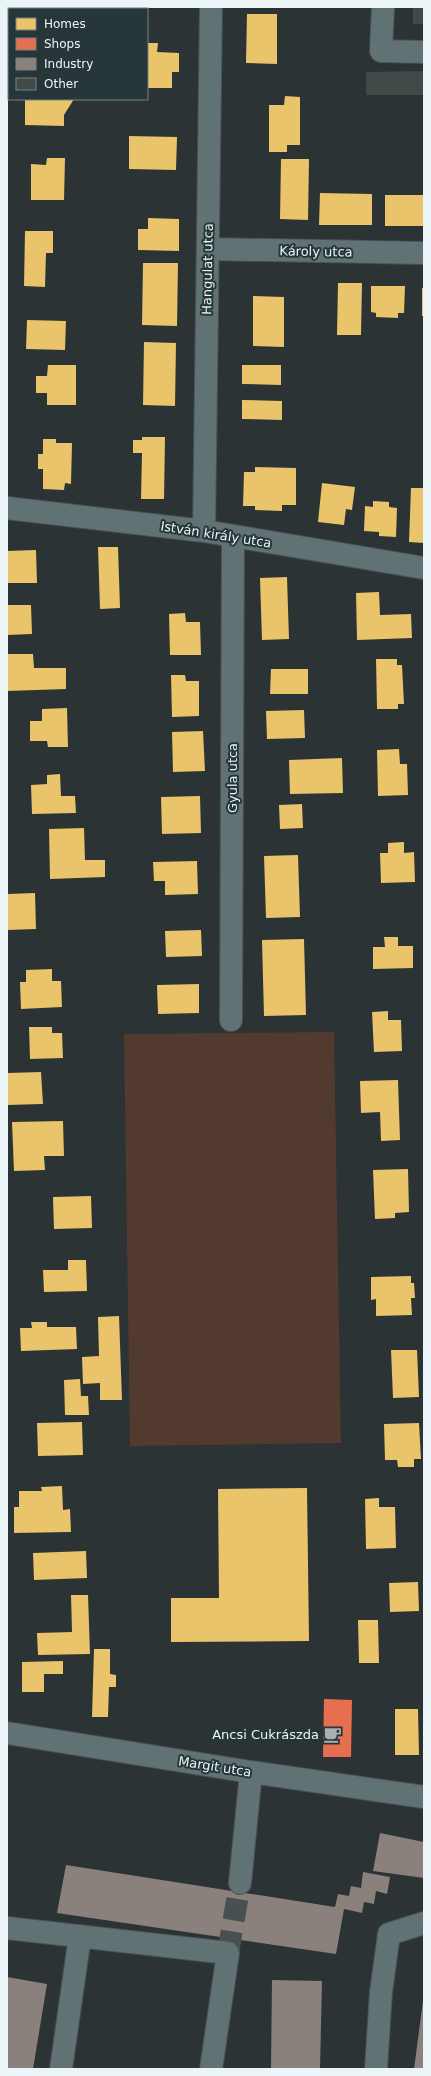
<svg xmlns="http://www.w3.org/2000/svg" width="431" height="2076" viewBox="0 0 431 2076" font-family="'DejaVu Sans',sans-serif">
<rect width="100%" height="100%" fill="#2b3334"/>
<path fill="#533a2e" d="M334 1032 341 1443 130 1446 124 1034Z"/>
<path fill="#e9c46a" d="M32 7H68V9H31Z
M247 14H277V64L246 63Z
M147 43H158L157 52 179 53V72H172V88H147Z
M285 96 300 97V145H287V152H269V105H284Z
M25 99H74L64 115V126L25 125Z
M129 136 177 137 176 170 129 169Z
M47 158H65L64 200H31V164L46 165Z
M281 159H309L308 220 280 219Z
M320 193 372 194V225H319Z
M385 195H424V226H385Z
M148 218 179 219V251L138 250V229H148Z
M25 231H53V253H46L45 287 24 286Z
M143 263H178L177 326 142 325Z
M338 283H362L361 335H337Z
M371 286H405L404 313H398V318L376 317V313L371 312Z
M422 288H424V316H422Z
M253 296 284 297V347L253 346Z
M27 320 66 321 65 350 26 349Z
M144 342 176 343 175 406 143 405Z
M48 365H76V405H47V393H36V376H47Z
M242 365H281V385L242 384Z
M242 400 282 401V420L242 419Z
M142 437H165L164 499H141L142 453H133V440H142Z
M43 439H56V443H72L71 484 65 483 64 490 43 489V469H38V454H43Z
M255 467 296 468V505H282V511L255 510V506H243L244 472H255Z
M322 483 355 487 352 510 346 509 344 525 318 522Z
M411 488H424V543L409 542Z
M373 501 389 502V507L397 508 396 537 379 536V532L364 531 365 506 373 507Z
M98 547H118L120 608 100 609Z
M36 550 37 583H7V551Z
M287 577 289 639 262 640 260 578Z
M379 592 380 615 411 614 412 638 357 640 356 593Z
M7 605H31L32 634 7 635Z
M185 613 186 622H200L201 655H170L169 614Z
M7 654H33L34 668H66V689L7 691Z
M376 659H397V665H402L404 704H398V709H377Z
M271 669H308V694H270Z
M171 675H185L186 681H199V716L172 717Z
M67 708 68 747H48L47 741H30V721H42V709Z
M304 710 305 738 267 739 266 711Z
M203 731 205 771 173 772 172 732Z
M399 749 400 764H407L408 795 378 796 377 750Z
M342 758 343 793 290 794 289 760Z
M60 774 61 796H75L76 813 32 814 31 785 47 784V775Z
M200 796 201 833 162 834 161 797Z
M302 804 303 828 280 829 279 805Z
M84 828 85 860H105V877L50 879 49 829Z
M404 842V853L414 852 415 882 381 883 380 853H388V843Z
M298 855 300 917 266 918 264 856Z
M197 861 198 894 165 895V881H154L153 862Z
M35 893 36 929 7 930V894Z
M201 930 202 956 166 957 165 931Z
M384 937H398V946H413V968L373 969V947H385Z
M304 939 306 1015 264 1016 262 940Z
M52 969V981H61L62 1007 21 1009 20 982H26V970Z
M199 984V1013L158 1014 157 985Z
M388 1011V1020H401L402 1051 374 1052 372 1012Z
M29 1027H52V1033H62L63 1058 30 1059Z
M41 1072 43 1104 7 1105V1073Z
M398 1080 400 1140 381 1141 380 1112 361 1113 360 1081Z
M63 1121 64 1156H44L45 1170 14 1171 12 1122Z
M408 1169 409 1212 395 1213V1218L375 1219 373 1170Z
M91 1196 92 1228 54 1229 53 1197Z
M68 1260H86L87 1291 44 1292 43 1270H68Z
M411 1276V1283H414L415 1298H411L412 1315 376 1316V1299L371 1300V1277Z
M119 1316 122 1400H100V1383L83 1384 82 1357 99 1356 98 1317Z
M31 1322H47V1327H76L77 1349 21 1351 20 1328H32Z
M391 1350H417L419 1397 393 1398Z
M80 1379 81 1396H88L89 1415H65L64 1380Z
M82 1422 83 1455 38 1456 37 1423Z
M419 1423 421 1459H414V1467H398L397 1460H385L384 1424Z
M62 1486 63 1510 70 1509 71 1532 14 1533V1507H19V1491H42L41 1487Z
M307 1488 309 1641 171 1642V1598H219L218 1489Z
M379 1498V1507H395L396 1548 366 1549 365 1499Z
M86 1551 87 1578 34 1580 33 1553Z
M418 1582 419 1611 390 1612 389 1583Z
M71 1595H88L90 1654 38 1655 37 1633 72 1632Z
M358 1620H378L379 1663H359Z
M94 1649H110V1674L116 1675V1687H109L108 1717H92Z
M63 1661V1674H44V1692H22V1662Z
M395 1709H418L419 1755H395Z"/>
<path fill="#e76f51" d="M324 1699 352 1700 351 1757H323Z"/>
<path fill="#8a817c" d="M380 1833 424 1842V1878L373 1871Z
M66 1865 335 1907 338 1894 349 1896 351 1886 361 1888 363 1872 390 1877 387 1894 376 1891 374 1904 364 1902 362 1913 344 1909 336 1954 57 1913Z
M7 1977 47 1984 33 2069H7Z
M272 1980 322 1981 320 2069H271Z
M423 2001 424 2069H414Z"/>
<path fill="#424949" d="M413 7H424V24H413Z
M424 71V95H366V72Z"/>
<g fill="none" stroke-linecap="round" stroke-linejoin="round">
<path stroke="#485051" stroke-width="22" stroke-dasharray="22 11" stroke-linecap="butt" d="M228 1953 240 1883"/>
<defs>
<path id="minor" d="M383 7 381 51 424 52
M208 249 424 253
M7 508 204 531 424 568
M204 531 211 7
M231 1020 233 536
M7 1733 251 1772 424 1797
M240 1883 251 1772
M7 1928 228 1953 211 2069
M61 2069 80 1936
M376 2069 381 1992 389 1934 424 1923"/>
</defs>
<use href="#minor" stroke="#4b5152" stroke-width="24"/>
<use href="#minor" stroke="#617275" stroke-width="22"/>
</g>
<defs>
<symbol id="cafe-bare" viewBox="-9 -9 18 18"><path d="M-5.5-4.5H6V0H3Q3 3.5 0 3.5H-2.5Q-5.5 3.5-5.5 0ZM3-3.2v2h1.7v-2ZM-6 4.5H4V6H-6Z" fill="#a8b0b2" stroke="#273638" stroke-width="2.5" paint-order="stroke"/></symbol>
</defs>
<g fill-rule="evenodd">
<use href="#cafe-bare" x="320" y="1722" width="25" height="25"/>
</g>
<g text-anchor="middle" stroke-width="4" stroke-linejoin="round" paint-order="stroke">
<g font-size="13" fill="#ebf4f6" stroke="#273638">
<text transform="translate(316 251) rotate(1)" y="5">Károly utca</text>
<text transform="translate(207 269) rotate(-89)" y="5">Hangulat utca</text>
<text transform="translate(216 534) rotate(9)" y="5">István király utca</text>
<text transform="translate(232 778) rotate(-90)" y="5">Gyula utca</text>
<text transform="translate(215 1766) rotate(9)" y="5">Margit utca</text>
</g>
<g font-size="13" fill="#ebf4f6" stroke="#273638" text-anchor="end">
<text x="319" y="1739">Ancsi Cukrászda</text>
</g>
</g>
<rect width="431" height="2076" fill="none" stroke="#ebf4f6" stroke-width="16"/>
<rect x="8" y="8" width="140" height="92" fill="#273638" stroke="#758284"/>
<rect x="16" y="18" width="20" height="12" fill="#e9c46a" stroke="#758284"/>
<text x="44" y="28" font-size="12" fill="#ebf4f6">Homes</text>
<rect x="16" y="38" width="20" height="12" fill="#e76f51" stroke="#758284"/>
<text x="44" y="48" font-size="12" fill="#ebf4f6">Shops</text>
<rect x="16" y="58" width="20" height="12" fill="#8a817c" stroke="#758284"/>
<text x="44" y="68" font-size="12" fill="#ebf4f6">Industry</text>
<rect x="16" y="78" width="20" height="12" fill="#424949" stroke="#758284"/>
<text x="44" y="88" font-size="12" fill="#ebf4f6">Other</text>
</svg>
